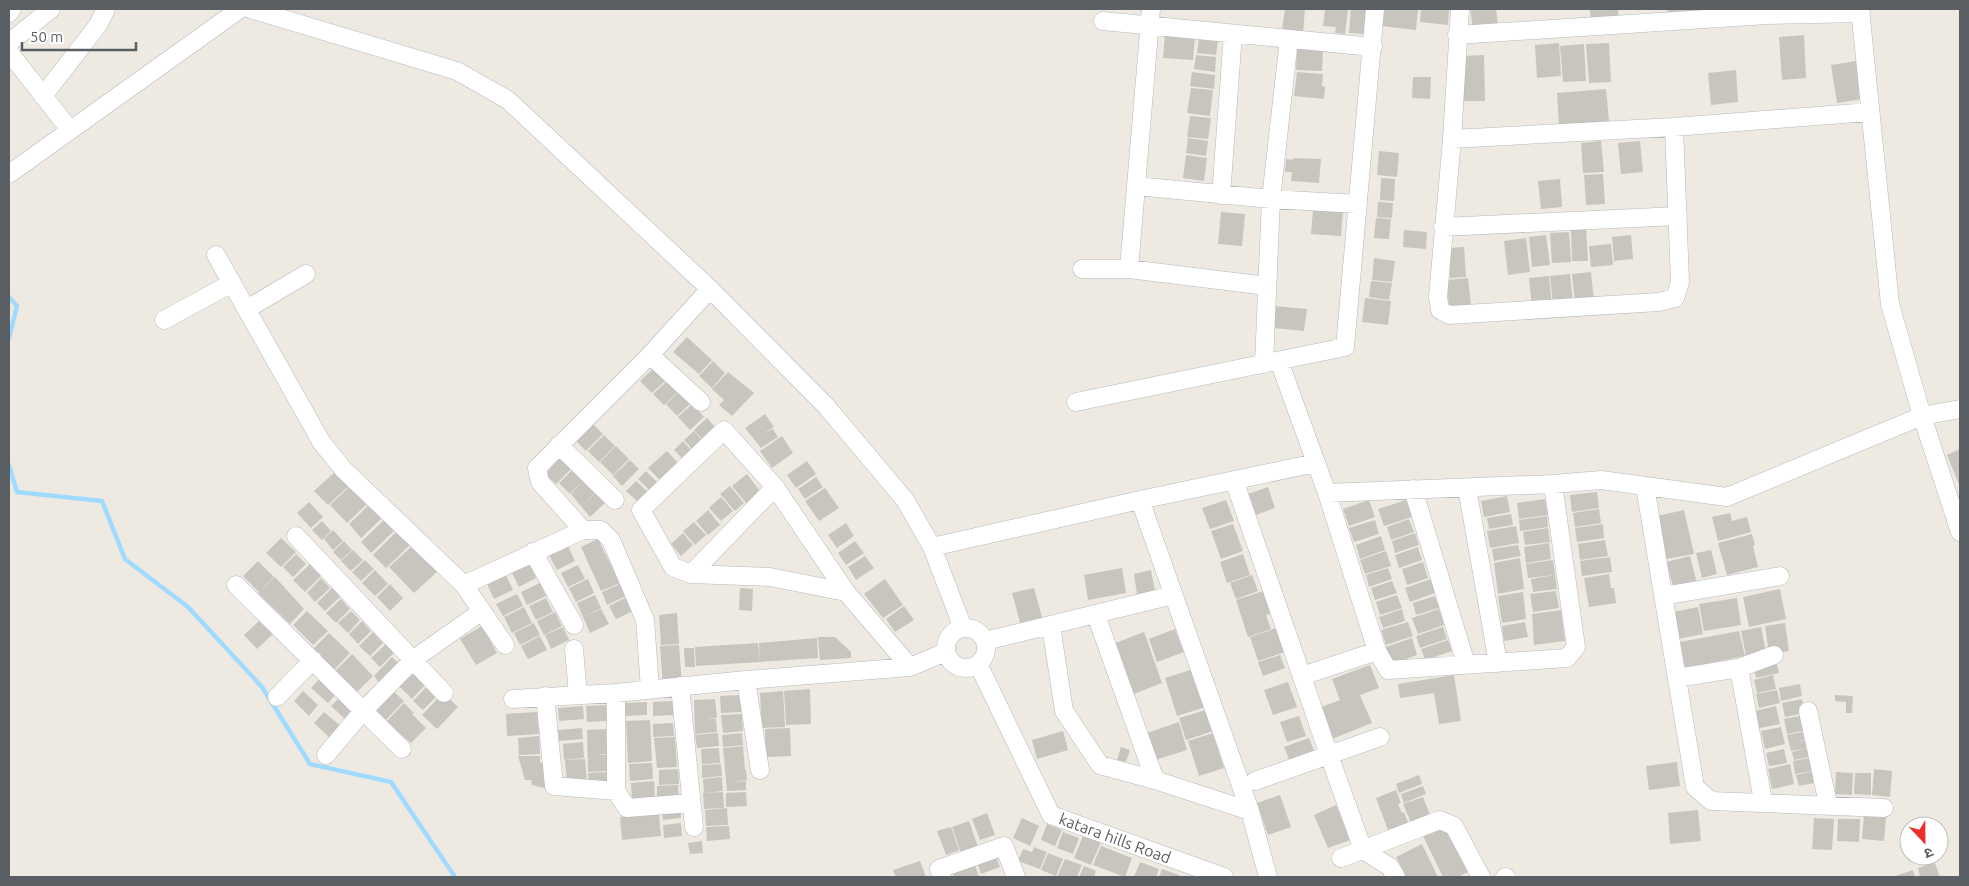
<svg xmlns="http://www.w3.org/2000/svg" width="1969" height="886" viewBox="0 0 1969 886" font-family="Ubuntu,'Noto Sans Devanagari',sans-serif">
<rect width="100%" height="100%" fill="#eeeae2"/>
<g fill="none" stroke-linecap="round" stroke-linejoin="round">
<path stroke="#a0dbff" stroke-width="4.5" d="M9 297 17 306 9 338
M9 465 17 492 102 501 125 559 188 607 262 687 310 764 391 782 455 877"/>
</g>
<path fill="#c8c5bf" d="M1285 9H1305L1303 32 1282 30Z
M1325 9H1348L1345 34 1335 33 1336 27 1323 26Z
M1351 9H1366L1364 34 1349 33Z
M1383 9H1418L1416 30 1381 26Z
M1421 9H1449L1448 25 1420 22Z
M1470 9H1496L1498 25 1473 28Z
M1590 9H1618L1619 20 1591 22Z
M1667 9H1692V13L1668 15Z
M1165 34 1195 36 1193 60 1163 58Z
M1804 35 1806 78 1782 80 1779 37Z
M1199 38 1218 41 1216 55 1197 53Z
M1559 43 1561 76 1537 78 1535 45Z
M1609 43 1611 82 1589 83 1586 44Z
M1584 44 1586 81 1563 82 1560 46Z
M1297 49 1323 50 1322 71 1296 70Z
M1196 55 1216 57 1215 72 1194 69Z
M1484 55 1485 101H1463L1462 56Z
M1856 61 1862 99 1837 103 1831 65Z
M1736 70 1738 102 1711 105 1708 73Z
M1192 72 1215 75 1214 89 1190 86Z
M1297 72 1323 74 1322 86 1325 87 1324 99 1294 96Z
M1413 77H1431L1430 99 1412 98Z
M1191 88 1213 90 1210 116 1187 113Z
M1606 89 1609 121 1559 125 1557 93Z
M1190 116 1211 118 1208 139 1187 137Z
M1188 138 1208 141 1206 156 1186 153Z
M1601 141 1604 172 1583 173 1581 143Z
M1640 141 1643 172 1621 174 1618 143Z
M1379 151 1399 153 1397 177 1377 175Z
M1186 155 1207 158 1204 181 1183 178Z
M1293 158 1321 159 1319 183 1291 181 1292 172H1285L1286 159 1293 160Z
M1603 174 1605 204 1586 205 1584 175Z
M1381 178 1395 179 1394 201 1380 200Z
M1560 179 1562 207 1541 209 1538 181Z
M1378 202 1393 203 1392 218 1377 217Z
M1313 209 1343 211 1341 236 1311 234Z
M1221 212 1245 214 1242 246 1218 244Z
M1376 218 1391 219 1389 239 1374 238Z
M1586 229 1588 261H1572L1571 230Z
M1404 230 1427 232 1426 249 1403 247Z
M1569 232 1571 262 1552 263 1550 233Z
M1546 235 1550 265 1532 267 1529 237Z
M1631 235 1633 259 1614 261 1612 237Z
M1526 238 1530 272 1508 275 1504 241Z
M1611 244 1613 265 1591 267 1589 246Z
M1464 247 1466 277 1450 278 1448 248Z
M1374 258 1395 261 1392 282 1372 280Z
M1591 272 1594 301 1575 303 1572 274Z
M1570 274 1573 303 1553 305 1550 276Z
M1549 276 1552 306 1532 308 1529 278Z
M1468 278 1471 305 1449 307 1447 280Z
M1371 281 1392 283 1389 300 1369 297Z
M1365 298 1391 301 1388 325 1362 322Z
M1275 306 1307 309 1304 331 1273 328Z
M687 337 712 360 699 374 673 352Z
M713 361 725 373 712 388 699 376Z
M654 368 666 380 652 393 640 381Z
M728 372 754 393 732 416 719 405 724 400 712 389Z
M668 380 679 391 664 405 653 394Z
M680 391 691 403 677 416 666 404Z
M692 404 704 417 690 430 678 417Z
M765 414 774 427 763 434 773 429 778 437 761 448 745 428Z
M707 418 717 429 704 441 694 430Z
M591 422 603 434 586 451 574 439Z
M694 431 703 441 693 450 684 440Z
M604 435 615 446 599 462 588 451Z
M782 436 793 453 772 468 760 451Z
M683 441 691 450 682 458 674 450Z
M616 446 629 459 613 475 600 462Z
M1960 449V487L1947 455Z
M667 451 679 464 661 481 648 468Z
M560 458 571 469 556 484 545 474Z
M630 460 639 469 622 486 613 476Z
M807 461 816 474 796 488 787 475Z
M573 469 584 480 570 494 559 483Z
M336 471 350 485 328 505 314 491Z
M646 471 658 483 650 491 638 479Z
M747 474 760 491 746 503 732 486Z
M816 477 823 487 805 499 798 489Z
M584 480 596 492 584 504 597 492 606 502 590 517 571 494Z
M636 481 648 492 638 502 626 491Z
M350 486 367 504 347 523 330 505Z
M730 486 744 503 735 511 720 494Z
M1268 487 1275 508 1256 515 1248 494Z
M825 488 839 508 819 521 805 501Z
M1597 492 1599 508 1572 512 1570 495Z
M1507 496 1510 512 1484 517 1481 501Z
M721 497 733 511 721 521 709 508Z
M1545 499 1548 515 1519 519 1517 503Z
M1226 500 1234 521 1210 529 1202 508Z
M1369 500 1375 517 1349 526 1343 509Z
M1406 500 1412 517 1384 526 1378 509Z
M309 502 323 517 311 528 297 513Z
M369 505 382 518 361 538 349 524Z
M1599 509 1601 523 1575 527 1573 513Z
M708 510 720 525 708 535 696 521Z
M1684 510 1694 554 1666 559 1657 516Z
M1730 513 1732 521 1747 517 1751 532 1718 541 1712 517Z
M1511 514 1513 525 1489 529 1487 518Z
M1547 516 1548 527 1520 531 1519 520Z
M1409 519 1414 532 1391 540 1387 527Z
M384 520 394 531 371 553 361 542Z
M1375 520 1379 534 1354 542 1349 528Z
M322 521 331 531 322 540 312 530Z
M694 522 706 535 695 545 683 531Z
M846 523 854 536 837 548 828 535Z
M1233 524 1243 551 1221 559 1211 531Z
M1603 524 1604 538 1577 542 1575 528Z
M1516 526 1519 543 1490 548 1487 531Z
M1548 528 1550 542 1525 545 1523 532Z
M333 530 343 541 333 550 324 539Z
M397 531 410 545 386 568 373 555Z
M683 533 693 545 681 556 671 544Z
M1415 533 1419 545 1395 553 1392 541Z
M1752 534 1755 545 1753 546 1758 567 1727 575 1718 543Z
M1381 536 1385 550 1360 559 1356 545Z
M281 538 296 552 281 567 266 553Z
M598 539 620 583 601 591 581 547Z
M1605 540 1608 556 1580 560 1578 544Z
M344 541 352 550 341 560 333 552Z
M855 541 864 553 846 565 838 553Z
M1549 543 1551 559 1526 563 1524 547Z
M1518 545 1521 556 1494 561 1492 549Z
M568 546 575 561 557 570 549 555Z
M411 547 437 572 414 593 389 567Z
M1418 547 1422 560 1399 568 1395 555Z
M353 550 363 560 351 571 341 561Z
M1711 550 1717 574 1702 578 1696 553Z
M1386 551 1391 566 1365 574 1360 560Z
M296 554 306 564 293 577 283 567Z
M1243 554 1250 575 1227 583 1220 562Z
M865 556 874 568 856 580 848 567Z
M1690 556 1697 583 1674 589 1666 562Z
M1610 557 1612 572 1582 576 1580 561Z
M1520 558 1524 589 1498 594 1494 563Z
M365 560 374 569 361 581 352 572Z
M1553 560 1555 575 1528 578 1526 564Z
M258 561 274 577 259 592 243 576Z
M1423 562 1428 578 1407 585 1402 569Z
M310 564 321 576 305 592 293 580Z
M530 565 536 578 519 587 512 573Z
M578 565 585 579 568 587 561 573Z
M1122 568 1126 593 1088 600 1084 575Z
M1388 568 1392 579 1369 587 1366 575Z
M375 570 388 584 375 596 362 583Z
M1151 570 1156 596 1138 601 1134 574Z
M1609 574 1611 588H1614L1616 603 1589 607 1584 578Z
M506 575 513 590 494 599 487 584Z
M1252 575 1258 591 1236 599 1230 583Z
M1555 575 1557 589 1533 592 1531 579Z
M275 577 304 609 290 624 258 593Z
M321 578 330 588 315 602 307 593Z
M588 579 594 593 576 602 569 588Z
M885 579 903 605 883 618 864 594Z
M1431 579 1435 593 1410 602 1405 588Z
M1392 581 1397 593 1375 600 1371 588Z
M540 583 546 596 527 605 521 592Z
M622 583 628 595 607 605 602 592Z
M390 584 403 598 390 611 377 597Z
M332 588 340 597 325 611 317 603Z
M740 588 753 589 752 611 739 610Z
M1034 588 1043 621 1021 626 1012 593Z
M1780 589 1786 619 1749 627 1743 597Z
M1263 591 1271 613 1266 615 1271 629 1248 637 1236 600Z
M1556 591 1559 608 1533 612 1530 594Z
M1523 592 1526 619 1502 623 1498 596Z
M517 594 523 606 503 616 496 604Z
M595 595 601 608 583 617 577 603Z
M1397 595 1402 608 1380 615 1376 602Z
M629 596 635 610 616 619 609 606Z
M1435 596 1439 608 1416 615 1413 603Z
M546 598 553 612 536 620 529 606Z
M1737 598 1741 625 1704 631 1699 604Z
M341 599 350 609 336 623 326 613Z
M904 606 914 620 895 632 886 619Z
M524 607 532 623 512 633 504 617Z
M1698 607 1703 634 1678 639 1673 612Z
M601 609 609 624 590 633 583 617Z
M1402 609 1405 621 1383 628 1379 617Z
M1439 609 1444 625 1418 634 1412 618Z
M1561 610 1565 641 1534 645 1532 614Z
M307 611 328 631 313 645 293 625Z
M351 611 360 620 348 633 338 623Z
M555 612 562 626 544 635 537 621Z
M677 613 679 644 661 645 659 615Z
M260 620 273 634 257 649 244 635Z
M362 621 371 631 358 644 349 634Z
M1408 622 1413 636 1386 645 1381 630Z
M1525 622 1528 637 1504 641 1502 626Z
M534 623 540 635 520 645 514 633Z
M1785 623 1789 651 1769 654 1765 626Z
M482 626 497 653 476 665 460 639Z
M563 627 569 640 551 649 545 635Z
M1443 627 1447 639 1420 648 1416 636Z
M1761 627 1767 657 1747 661 1741 631Z
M1276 628 1285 652 1258 661 1250 637Z
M1175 629 1184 652 1157 662 1149 639Z
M1739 631 1745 656 1685 668 1680 642Z
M373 632 383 643 370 656 359 646Z
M1144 632 1162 683 1131 695 1113 644Z
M329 633 350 653 334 670 313 649Z
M540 636 547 650 528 659 521 646Z
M818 637H835L851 652V658L820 660Z
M817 638 818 658 760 662 759 643Z
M1412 638 1417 655 1392 664 1386 647Z
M1448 640 1452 651 1425 660 1421 649Z
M387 643 395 652 380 667 371 658Z
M758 643 760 662 696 666 695 647Z
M679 645 682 684 663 685 660 646Z
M684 648H694L695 667H685Z
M352 654 373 676 357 692 335 671Z
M1280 655 1285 668 1263 676 1258 662Z
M392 657 400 665 380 684 374 676Z
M1776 660 1779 673 1756 678 1753 665Z
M1370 665 1379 688 1360 695 1372 723 1332 739 1319 708 1340 700 1332 679Z
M1197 668 1209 706 1177 716 1165 678Z
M414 670 427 683 412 699 399 686Z
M1454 675 1461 721 1439 724 1434 693 1400 698 1398 684Z
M1773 675 1776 689 1757 693 1754 680Z
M321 677 338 692 328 703 311 688Z
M431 682 441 692 423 710 413 701Z
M1288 682 1297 707 1273 715 1264 690Z
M1800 684 1802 696 1781 701 1779 688Z
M810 689 811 724 786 725 784 691Z
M1777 690 1780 703 1759 708 1756 694Z
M303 691 318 705 309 716 294 701Z
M393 691 404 701 384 722 373 711Z
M783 691 785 727 762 728 760 693Z
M443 693 458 707 437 729 422 715Z
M741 695 742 712 721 713 720 696Z
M1835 695 1853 696 1852 713H1846V702L1835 701Z
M341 696 357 711 347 721 331 706Z
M715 699 717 718 706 719H716L717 732 695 734 694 700Z
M1802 699 1805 713 1785 717 1782 703Z
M673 701V715L653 716V702Z
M647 702V715L625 716 624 703Z
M404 703 414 713 412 714 426 728 411 743 386 722Z
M606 705 607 721 587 722 586 706Z
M583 706 584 719 559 721 558 708Z
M1776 706 1780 724 1755 729 1751 712Z
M1209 709 1216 730 1186 740 1179 718Z
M324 712 343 728 332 740 314 723Z
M537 712 539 734 507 736 506 714Z
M742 714 743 731 723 733 721 715Z
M1805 715 1808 730 1787 734 1784 719Z
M1299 716 1306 736 1287 742 1280 722Z
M650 720 652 761 628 763 626 721Z
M1179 722 1187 750 1155 760 1147 733Z
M673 723 674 736 653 737V724Z
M1781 727 1785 744 1765 749 1761 731Z
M582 728 583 739 559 741 558 730Z
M790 728 791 756 766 757 765 729Z
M606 729 607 754 596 755H608L609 771 588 772 587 730Z
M1063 731 1068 750 1037 759 1032 740Z
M1808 731 1809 739 1796 741 1810 740 1813 756 1794 760 1792 752 1808 748 1791 751 1787 735Z
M718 733 719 746 697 748 695 735Z
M742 733 743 745 723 747 722 735Z
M1213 733 1224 768 1199 776 1188 741Z
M539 736 540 754 519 755 518 738Z
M675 737 677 767 657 768 654 738Z
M1309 738 1315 753 1290 762 1284 747Z
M583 742 584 758 564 760 563 744Z
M743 746 745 770 733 771 746 770 747 780 731 782 746 781V790L727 791 723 748Z
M1121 747 1130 750 1126 762 1117 760Z
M719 748 720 763 702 764 701 749Z
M1784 749 1787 763 1769 766 1766 753Z
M518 756H540V763L547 762 548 789 532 785 531 780H525Z
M1814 757 1817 770 1795 774 1793 761Z
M585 759 587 783 567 784 565 760Z
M1677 762 1680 786 1649 790 1646 766Z
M652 763 653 779 630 781 629 764Z
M721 764 722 776 702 778V765Z
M1790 764 1794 784 1772 789 1768 769Z
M678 769 679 784 659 785V770Z
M1874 769 1892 771 1890 797 1872 795Z
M1818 770 1820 782 1799 786 1796 775Z
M609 772 610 787 589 788 588 773Z
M1836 772 1853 773 1852 795 1835 794Z
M1855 773H1871V795L1854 794Z
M1419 775 1422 784 1399 793 1396 784Z
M722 777 723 791 704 793 703 779Z
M654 781 655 799 632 801 631 783Z
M678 785 679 798 657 799V786Z
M1423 786 1426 794 1404 803 1401 794Z
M1396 790 1401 803 1398 804 1402 813 1404 812 1409 825 1389 833 1376 798Z
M723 792 724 808 704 809 703 793Z
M746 792 747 806 726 807V793Z
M1280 795 1291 827 1268 835 1257 803Z
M1423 797 1431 818 1412 825 1403 804Z
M680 805 681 818 663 820 661 807Z
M1336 805 1350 840 1328 848 1314 815Z
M727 808 728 825 706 826 705 810Z
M1698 810 1701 841 1670 844 1668 813Z
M659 813 661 836 622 840 620 817Z
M987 813 995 835 980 840 972 819Z
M1864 815 1886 817 1884 841 1862 839Z
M1022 818 1039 826 1030 846 1013 838Z
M1814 818 1834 819 1832 850 1812 849Z
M1838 819H1860L1859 842 1837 841Z
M969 821 978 847 961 853 952 827Z
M681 823 682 836 664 838 663 825Z
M1047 824 1062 830 1055 846 1041 840Z
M1444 825 1468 872 1458 877H1443L1423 836Z
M729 826 730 839 707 841 706 827Z
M951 827 959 850 946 855 937 831Z
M1063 832 1079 838 1073 854 1057 848Z
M1083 836 1101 842 1091 865 1074 858Z
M702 841 703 853 690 854 688 843Z
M1422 844 1438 877H1406L1396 857Z
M1101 846 1132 858 1125 877 1093 865Z
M1034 847 1047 852 1040 869 1018 861 1023 849 1032 852Z
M1048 853 1063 859 1056 876 1041 870Z
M995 854 1000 867 981 874 976 860Z
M1065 859 1082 865 1077 877H1057Z
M920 861 926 877H896L893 870Z
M974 862 979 877H954L952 870Z
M1140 862 1159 869 1156 877H1134Z
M1935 863 1940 877H1920L1918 868Z
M1084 866 1096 871 1094 877H1079Z
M1162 869 1179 875 1178 877H1159Z
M1913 870 1915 877H1892Z"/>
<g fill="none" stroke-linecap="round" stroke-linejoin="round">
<defs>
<path id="street" d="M250 9 457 71 508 100 710 289 826 406 905 500 932 547 963 628
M1460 9 1452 139 1438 297 1440 310 1449 315 1659 302 1675 298 1680 282 1674 127
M1860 9 1890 304 1922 416 1960 532
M9 13 12 9
M1103 21 1373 47
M1457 35 1767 15 1861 13
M9 43 51 9
M9 52 70 130
M43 96 98 25 106 9
M1452 139 1674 127 1869 112
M9 174 240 9
M1136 186 1271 199 1357 204
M1221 195 1233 34
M1443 227 1678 216
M216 255 322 443 344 470 464 585 505 645
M1082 269H1129L1267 286
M1129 269 1151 9
M247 309 306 274
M164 320 232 283
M650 355 701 402
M1279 361 1327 493 1377 651 1388 670 1567 658 1576 647 1553 484
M1264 364 1271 199 1289 39
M1076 402 1345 347 1375 9
M559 445 615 500
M1234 480 1329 755 1363 850 1390 867 1396 877
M1645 486 1695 787 1711 801 1884 808
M1467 488 1498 663
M1413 489 1466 664
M1327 493 1553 484 1601 480 1727 497 1922 416 1960 409
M1140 500 1250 811 1268 877
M583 530H601L611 540 645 620 650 689
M296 536 444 693
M932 547 1140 500 1316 463
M533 552 574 625
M691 574 775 487
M236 585 402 749
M464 585 583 530 540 482 537 468 650 355 710 289
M846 592 770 577 691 574 673 567 641 510 724 430 775 487 846 592 910 667
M1663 596 1780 576
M1096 615 1155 780
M1051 626 1064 711 1100 765 1155 780 1250 811
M946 648a20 20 0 1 1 40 0a20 20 0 1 1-40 0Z
M985 641 1173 595
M574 649 578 695
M978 664 1051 815 1224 877
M1739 668 1774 655
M1302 676 1377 651
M1677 678 1739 668 1763 801
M746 680 760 770
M680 686 694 827
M616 693V791L627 808 691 803
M545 696 554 786 616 791
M277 697 313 660
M513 699 616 693 746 680 910 667 946 652
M1808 711 1828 804
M326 755 363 711 414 659 482 611
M1255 781 1380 737
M1341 858 1440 820 1454 826 1481 877
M942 877 939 869 1004 846 1016 877
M1505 877H1506"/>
</defs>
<use href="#street" stroke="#b5b8bd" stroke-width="19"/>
<use href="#street" stroke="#fff" stroke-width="18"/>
</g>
<g text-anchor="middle" stroke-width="5" stroke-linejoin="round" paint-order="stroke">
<g font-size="16" fill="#5a5f63" stroke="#fff">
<text transform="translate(1115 838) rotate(20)" y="6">katara hills Road</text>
</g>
</g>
<rect width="1969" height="886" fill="none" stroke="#5a5f63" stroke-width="20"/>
<g transform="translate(1924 841) rotate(158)"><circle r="24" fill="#ffffff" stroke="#bdbfc1"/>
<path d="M0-4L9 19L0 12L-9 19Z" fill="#ec2d29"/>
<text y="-8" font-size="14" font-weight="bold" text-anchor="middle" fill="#5a5f63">उ</text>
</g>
<path d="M22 42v8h114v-8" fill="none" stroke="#5a5f63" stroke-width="2.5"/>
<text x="30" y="42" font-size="15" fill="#5a5f63" stroke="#ffffff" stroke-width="4" paint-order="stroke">50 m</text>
</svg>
